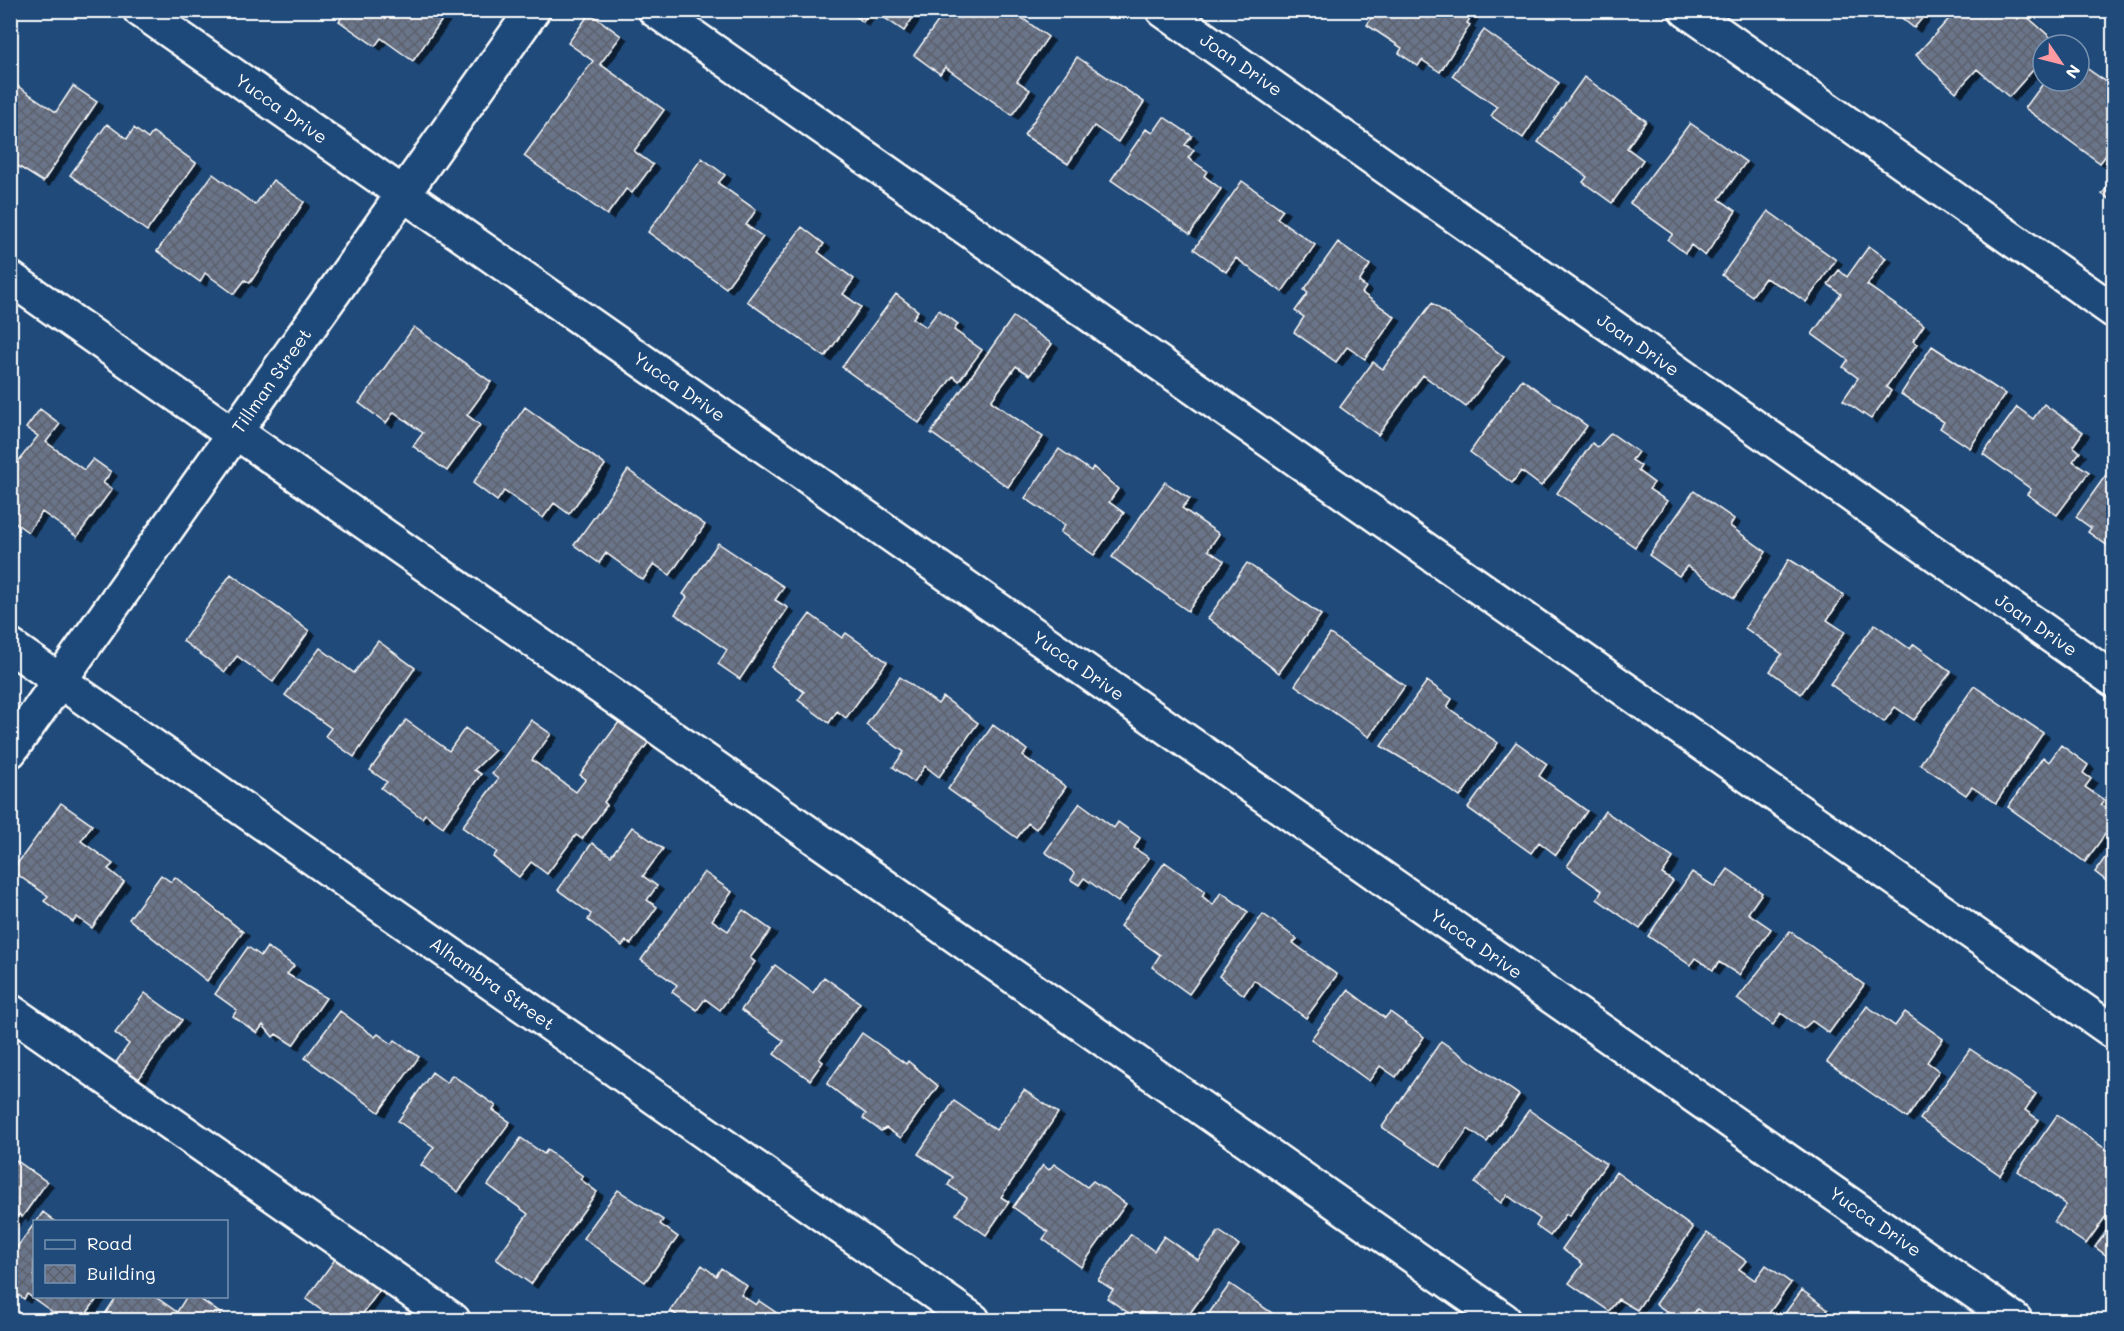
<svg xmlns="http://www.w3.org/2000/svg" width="2124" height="1331" viewBox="0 0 2124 1331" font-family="Mali,sans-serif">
<defs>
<pattern id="building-cross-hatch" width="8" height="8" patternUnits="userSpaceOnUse" patternTransform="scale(1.5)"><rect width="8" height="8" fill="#6b758a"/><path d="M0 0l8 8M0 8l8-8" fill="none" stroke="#5c606b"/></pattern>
<filter id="shadow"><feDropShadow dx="6" dy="4" stdDeviation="0" flood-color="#0009"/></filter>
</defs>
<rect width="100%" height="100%" fill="#1f4a7a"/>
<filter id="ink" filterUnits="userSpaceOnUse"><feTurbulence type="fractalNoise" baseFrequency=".0167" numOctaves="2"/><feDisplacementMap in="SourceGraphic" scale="12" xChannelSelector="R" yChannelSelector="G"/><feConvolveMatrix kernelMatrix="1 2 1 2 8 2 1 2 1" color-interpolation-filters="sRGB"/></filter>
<g filter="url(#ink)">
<path fill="url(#building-cross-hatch)" stroke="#fff" stroke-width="1.5" filter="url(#shadow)" d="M347 10H449L413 61 381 38 375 46 339 21Z
M847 10H871L863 22Z
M873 10H918L904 31Z
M946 10H1011L1048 37 1017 81 1030 90 1012 115 945 67 940 74 914 55Z
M1376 10H1475L1467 23 1470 25 1440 72 1422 60 1418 66 1399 53 1402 48 1367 25Z
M1892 10H1929L1914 28Z
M1957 10H2008L2018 19 2023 13 2057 43 2043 45V59L2009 97 1977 69 1956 92 1916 55Z
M590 13 621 36 600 64 664 110 634 151 653 165 632 193 626 189 607 215 524 156 593 61 568 43Z
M1484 30 1559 83 1523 138 1491 116 1497 107 1452 76Z
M1077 57 1144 102 1118 142 1094 126 1068 164 1024 135Z
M2079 63 2105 81 2108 77 2114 81V145L2100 163 2025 108 2045 81H2079Z
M1584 77 1646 121 1627 148 1643 160 1612 203 1583 182 1587 177 1538 142Z
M10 81 56 112 73 86 97 102 43 182 10 161Z
M1164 117 1192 136 1185 145 1194 150 1188 158 1207 171 1204 176 1221 189 1190 234 1111 180 1146 129 1153 133Z
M1690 123 1746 162 1719 199 1736 211 1705 256 1691 245 1685 253 1668 240 1673 234 1630 203Z
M107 124 127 139 134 128 148 139 153 132 196 163 147 231 70 175Z
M702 158 725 175 718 183 756 210 746 225 763 237 726 288 648 232Z
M213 174 255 205 273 180 304 202 250 283 245 280 234 294 205 273 200 282 157 251Z
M2114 177V202L2102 194Z
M1242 181 1283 210 1277 218 1315 245 1282 292 1236 258 1226 272 1194 249Z
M1768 211 1836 260 1806 302 1787 289 1765 278 1752 296 1722 275Z
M802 227 824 244 818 252 854 279 843 294 861 307 825 357 747 301Z
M1338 242 1370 265 1359 282 1366 287 1362 293 1395 317 1365 359 1347 347 1336 362 1294 332 1304 317 1295 311 1308 293 1304 290Z
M1869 246 1886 258 1867 285 1924 325 1913 341 1917 344 1886 387 1891 391 1871 419 1843 400 1858 378 1843 367 1848 360 1812 334 1841 294 1828 284 1839 270 1847 277Z
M896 294 918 311 913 318 926 327 939 310 958 324 954 330 982 350 959 381 953 376 919 423 842 367Z
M1432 303 1504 357 1466 407 1423 375 1378 435 1340 407 1373 362 1383 369Z
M1013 317 1052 344 1030 375 1016 366 991 401 1043 437 1008 487 931 433Z
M414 327 491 382 467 415 480 425 447 471 413 446 423 433 394 412 386 423 359 403Z
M1932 346 2005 394 1970 448 1940 428 1944 422 1901 394Z
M1522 379 1587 426 1559 465 1541 486 1521 471 1512 483 1470 452Z
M2044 404 2083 432 2073 446 2080 452 2073 461 2089 472 2057 515 2027 494 2031 489 1983 454 2017 407 2033 419Z
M525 407 605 465 569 514 554 503 543 518 504 491 497 501 473 483Z
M40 409 60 424 46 442 84 470 93 459 111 472 103 483 112 489 77 537 42 512 28 532 10 519V472L38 436 26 428Z
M1611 433 1638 452 1632 460 1641 466 1638 471 1654 483 1649 489 1667 501 1635 547 1557 493 1592 443 1598 447Z
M1059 449 1091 471 1093 467 1118 489 1109 502 1124 513 1094 555 1060 532 1065 525 1025 498Z
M628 470 705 525 670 575 654 564 643 580 606 553 599 563 574 545Z
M2108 472 2114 476V550L2088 532 2091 528 2076 517Z
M1165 482 1190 499 1182 508 1219 534 1208 550 1224 561 1188 611 1112 557Z
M1694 491 1734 519 1730 526 1766 552 1734 598 1687 566 1679 576 1649 555Z
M718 543 784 587 775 600 788 608 740 679 718 664 727 650 675 614 687 597 683 594Z
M1789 559 1844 595 1827 620 1845 632 1801 694 1770 671 1782 654 1745 628Z
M1247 563 1321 615 1279 673 1208 618Z
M231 574 309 631 273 682 237 656 225 672 183 641Z
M810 614 842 638 846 633 887 662 846 718 837 711 829 723 798 700 804 692 771 667Z
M1875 624 1910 649 1914 644 1951 672 1914 720 1895 707 1884 722 1830 684Z
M1330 634 1405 686 1369 737 1295 685Z
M378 641 415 668 354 757 325 736 331 728 285 695 320 648 354 673Z
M900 677 938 704 943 697 978 723 939 777 925 766 914 782 893 767 904 752 866 725Z
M1427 681 1452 699 1447 707 1498 743 1460 797 1428 774 1381 746Z
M1974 686 2043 733 1996 803 1972 787 1966 795 1920 764Z
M622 718 651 739 604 802 607 805 582 839 576 835 547 874 531 862 519 877 493 857 497 852 462 827 498 779 492 774 531 720 551 734 532 760 576 792 586 779 580 775Z
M406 720 449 751 465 728 495 750 474 770 481 774 443 827 425 814 422 818 381 788 387 782 370 770Z
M993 725 1027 750 1023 756 1066 787 1036 829 1028 823 1017 838 948 789Z
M1516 742 1547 764 1539 776 1587 811 1556 855 1539 842 1531 853 1468 808Z
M2061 745 2088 765 2083 773 2091 779 2085 787 2104 800 2101 805 2114 814V822L2085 862 2008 807 2043 757 2049 762Z
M61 803 92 825 81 841 113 864 108 869 124 882 92 928 77 917 73 922 44 901 48 896 12 871Z
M1080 803 1114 828 1118 822 1140 838 1134 848 1149 858 1118 902 1084 878 1079 885 1071 880 1075 873 1045 852Z
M1605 811 1673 858 1662 874 1673 881 1640 929 1597 899 1602 891 1567 866Z
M632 827 663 849 643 876 657 886 647 900 657 907 631 944 626 941 622 946 588 920 591 914 558 890 592 843 611 856Z
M2114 845V887L2095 872Z
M1165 862 1205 891 1202 896 1213 905 1221 892 1248 912 1189 994 1152 967 1160 955 1120 926Z
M1728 869 1762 893 1748 913 1771 929 1739 975 1719 962 1713 970 1695 958 1690 965 1648 936 1692 872 1715 887Z
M704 872 732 892 712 920 728 931 743 910 771 930 750 958 755 962 720 1010 705 999 697 1010 672 992 677 985 641 960Z
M161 875 171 882 175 877 243 932 207 981 129 919Z
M1263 914 1297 939 1293 943 1337 975 1306 1018 1254 980 1244 995 1219 976Z
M1790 931 1864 985 1829 1033 1812 1021 1803 1029 1781 1013 1773 1025 1737 999Z
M248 947 261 956 267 947 294 966 287 974 326 998 293 1045 276 1034 273 1037 263 1025 257 1033 233 1016 237 1010 215 994Z
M775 965 813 993 824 977 860 1003 819 1059 823 1062 810 1080 774 1054 784 1041 741 1010Z
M1348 990 1385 1018 1390 1012 1424 1037 1396 1077 1380 1066 1369 1081 1311 1039Z
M145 993 182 1020 138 1080 116 1062 129 1044 115 1033Z
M1867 1006 1895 1026 1905 1012 1943 1039 1927 1062 1939 1071 1907 1118 1827 1062Z
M340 1011 375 1037 378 1034 392 1044 395 1040 419 1057 379 1112 305 1058Z
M862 1033 906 1064 908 1061 938 1086 901 1138 886 1128 881 1131 863 1118 866 1114 827 1084Z
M1441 1041 1519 1095 1487 1142 1468 1129 1441 1167 1382 1127Z
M1970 1049 2036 1094 2025 1110 2039 1120 2000 1175 1920 1119Z
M432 1072 447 1083 452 1075 496 1106 493 1110 510 1122 458 1192 421 1165 434 1147 398 1121Z
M1024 1090 1058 1113 1001 1197 1009 1202 986 1235 956 1214 967 1198 948 1185 953 1177 918 1154 954 1101 996 1130Z
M1529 1110 1606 1164 1569 1216 1566 1214 1550 1236 1536 1226 1540 1219 1507 1195 1501 1203 1475 1183Z
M2057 1115 2114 1155V1205L2086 1244 2054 1222 2066 1205 2018 1171Z
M521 1138 544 1154 547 1150 583 1176 580 1179 597 1192 531 1284 496 1259 528 1214 488 1185Z
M10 1156 47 1182 22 1217 19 1214 10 1226Z
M1054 1164 1087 1187 1093 1181 1126 1204 1081 1267 1043 1239 1048 1232 1013 1207 1043 1165 1049 1170Z
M1616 1172 1693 1228 1637 1310 1618 1299 1609 1311 1569 1283 1583 1264 1562 1249Z
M618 1190 663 1220 660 1224 678 1237 645 1282 583 1238Z
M43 1212 56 1222H36Z
M2114 1220V1261L2095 1247Z
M34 1224V1296H99L82 1320H64L27 1294 24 1299 10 1289V1257Z
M1219 1231 1239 1245 1185 1320H1153L1141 1312 1136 1318 1107 1298 1113 1290 1098 1280 1131 1234 1154 1251 1164 1236 1198 1260Z
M1707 1233 1746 1261 1739 1269 1755 1280 1766 1265 1791 1283 1764 1320H1713L1697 1309 1689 1320H1679L1656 1304Z
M336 1258 380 1290 358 1320H335L306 1299Z
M702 1265 716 1276 721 1268 747 1286 741 1295 756 1305 759 1301 781 1316 778 1320H684L670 1311Z
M1230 1284 1282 1320H1204Z
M1802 1290 1828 1310 1822 1320H1780Z
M117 1296H154L177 1312 187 1296H196L221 1314 217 1320H101Z"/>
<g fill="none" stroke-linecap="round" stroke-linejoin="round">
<defs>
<path id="minor" d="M140 10 2015 1320
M655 10 2114 1032
M1163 10 2114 680
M1686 10 2114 311
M10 278 234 435
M236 432 1504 1320
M10 646 973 1320
M10 751 533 10
M10 1011 453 1320"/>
</defs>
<use href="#minor" stroke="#fff" stroke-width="38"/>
<use href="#minor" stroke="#1f4a7a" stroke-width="33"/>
</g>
</g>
<g text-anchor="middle" stroke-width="4.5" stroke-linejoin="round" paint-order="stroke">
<g font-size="18" fill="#fff" stroke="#1f4a7a">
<text transform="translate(1241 65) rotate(35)" y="6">Joan Drive</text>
<text transform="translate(281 109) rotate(35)" y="6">Yucca Drive</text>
<text transform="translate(1638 345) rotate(35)" y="6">Joan Drive</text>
<text transform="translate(272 381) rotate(-55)" y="6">Tillman Street</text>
<text transform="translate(679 387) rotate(35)" y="6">Yucca Drive</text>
<text transform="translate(2036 625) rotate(35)" y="6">Joan Drive</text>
<text transform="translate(1078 666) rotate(35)" y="6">Yucca Drive</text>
<text transform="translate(1476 944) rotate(35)" y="6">Yucca Drive</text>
<text transform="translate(492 984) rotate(35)" y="6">Alhambra Street</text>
<text transform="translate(1875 1222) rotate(35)" y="6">Yucca Drive</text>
</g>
</g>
<rect width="2124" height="1331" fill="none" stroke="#1f4a7a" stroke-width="36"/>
<rect x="18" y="18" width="2088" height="1295" fill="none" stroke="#fff" stroke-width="2" filter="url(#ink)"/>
<rect x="33" y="1220" width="195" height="78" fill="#1f4a7a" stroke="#7992af" stroke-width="1.5"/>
<rect x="45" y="1240" width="30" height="9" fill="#1f4a7a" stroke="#7992af" stroke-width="1.5"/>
<text x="87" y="1250" font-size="18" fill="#ffffff">Road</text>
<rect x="45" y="1265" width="30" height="18" fill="url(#building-cross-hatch)" stroke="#7992af" stroke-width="1.5"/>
<text x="87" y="1280" font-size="18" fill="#ffffff">Building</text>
<g transform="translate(2061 63) rotate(125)"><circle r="28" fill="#1f4a7a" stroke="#7992af" stroke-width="1.5"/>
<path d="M0-4.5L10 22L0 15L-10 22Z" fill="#ff9aa2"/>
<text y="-9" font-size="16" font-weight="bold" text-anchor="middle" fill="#ffffff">N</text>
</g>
</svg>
